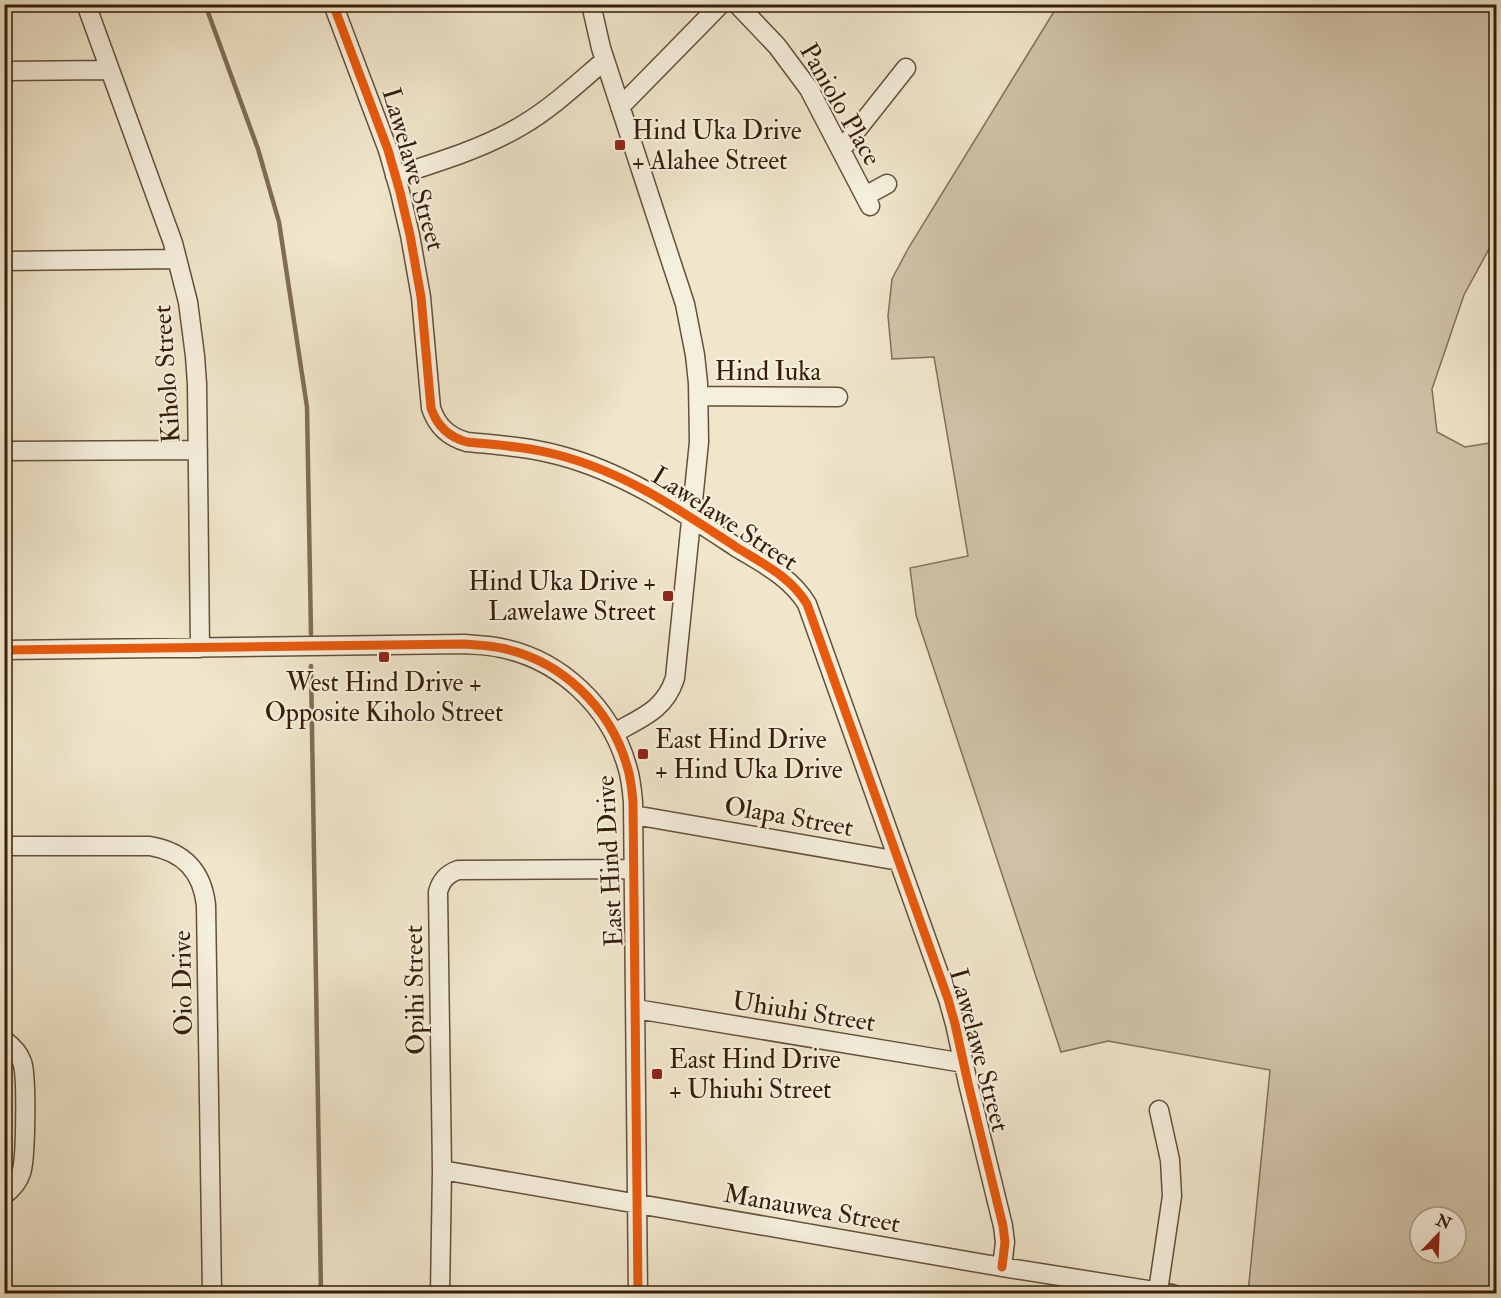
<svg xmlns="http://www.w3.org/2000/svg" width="1501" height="1298" viewBox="0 0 1501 1298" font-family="'IM FELL Double Pica',serif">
<rect width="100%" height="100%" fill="#f0e6cb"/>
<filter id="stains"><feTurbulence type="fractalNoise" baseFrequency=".00333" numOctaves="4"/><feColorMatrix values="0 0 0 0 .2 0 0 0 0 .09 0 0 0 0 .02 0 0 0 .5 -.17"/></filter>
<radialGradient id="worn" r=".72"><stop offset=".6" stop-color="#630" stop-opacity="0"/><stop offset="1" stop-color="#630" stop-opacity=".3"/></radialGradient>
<path fill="#d1c4aa" stroke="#847059" stroke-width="1.5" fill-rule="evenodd" d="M1058 5H1496V236L1464 295 1432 389 1437 432 1465 447 1496 442V1293H1248L1270 1070 1108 1041 1061 1052 916 615 910 568 968 556 934 357 892 359 888 316 892 279 909 247ZM1420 1217H1456V1253H1420Z"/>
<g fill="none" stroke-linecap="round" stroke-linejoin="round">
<path stroke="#806d55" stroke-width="4.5" d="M205 4 258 149 279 222 307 407 311 634
M311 666 321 1294"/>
<defs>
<path id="minor" d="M86 4 173 243 188 302 195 356 197 384 200 648
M333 4 388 150 400 192 410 235 421 297 431 408C437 426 448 437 467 442 497 445 528 447 558 455 624 472 680 510 736 547 762 563 791 577 807 604L948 999 955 1024 968 1083 1003 1226 1005 1242 1002 1267
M591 4 601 48 685 304 695 355 698 383 699 442 675 678C665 710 641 718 614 733
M737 4 777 46 809 89 870 206
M4 71 110 70
M620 107 721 4
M841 150 906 68
M395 176C438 162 482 149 521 126 552 108 578 83 605 60
M865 196 887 184
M4 261 177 259
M699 396 838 397
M4 451 198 450
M4 650 464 644C476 645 489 645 501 648 561 660 610 707 627 766 631 778 632 790 633 802L638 1294
M634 815 899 861
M4 846H150C184 852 202 871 206 905L212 1294
M636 1009 964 1063
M4 1040C12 1046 19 1053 22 1062 27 1074 26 1161 21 1173 18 1183 12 1189 4 1195
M442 1170 1002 1267 1173 1294
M1158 1291 1172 1196 1170 1160 1159 1110
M440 1294 442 1170 438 892C441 880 447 874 458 870L633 869"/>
</defs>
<use href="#minor" stroke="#654f39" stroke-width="21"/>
<use href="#minor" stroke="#f5efdd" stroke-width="18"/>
<defs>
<path id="cycleway" d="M333 4 388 150 400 192 410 235 421 297 431 408C437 426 448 437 467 442 497 445 528 447 558 455 624 472 680 510 736 547 762 563 791 577 807 604L948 999 955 1024 968 1083 1003 1226 1005 1242 1002 1267
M4 650 464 644C476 645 489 645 501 648 561 660 610 707 627 766 631 778 632 790 633 802L638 1294"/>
</defs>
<use href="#cycleway" stroke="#f5efdd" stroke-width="13"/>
<use href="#cycleway" stroke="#e8590c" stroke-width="9"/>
</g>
<g fill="#8f2418" stroke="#f5efdd" stroke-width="2">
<rect x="614" y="139" width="12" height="12" rx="3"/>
<rect x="662" y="590" width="12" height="12" rx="3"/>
<rect x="378" y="651" width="12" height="12" rx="3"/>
<rect x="637" y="748" width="12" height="12" rx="3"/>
<rect x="651" y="1068" width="12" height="12" rx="3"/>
</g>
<g text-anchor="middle" stroke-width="4.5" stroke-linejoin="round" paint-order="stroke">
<g font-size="26" fill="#371d08" stroke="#f5efdd">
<text transform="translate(841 104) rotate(60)" y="9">Paniolo Place</text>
<text transform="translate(414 169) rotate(74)" y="9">Lawelawe Street</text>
<text x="768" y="380">Hind Iuka</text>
<text transform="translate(166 374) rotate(-94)" y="9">Kiholo Street</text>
<text transform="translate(725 518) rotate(33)" y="9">Lawelawe Street</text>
<text transform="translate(789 816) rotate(10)" y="9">Olapa Street</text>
<text transform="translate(609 861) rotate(-93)" y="9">East Hind Drive</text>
<text transform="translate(182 983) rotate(-91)" y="9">Oio Drive</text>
<text transform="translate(414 990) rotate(-91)" y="9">Opihi Street</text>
<text transform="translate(804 1011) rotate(9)" y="9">Uhiuhi Street</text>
<text transform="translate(980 1050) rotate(75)" y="9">Lawelawe Street</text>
<text transform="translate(812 1208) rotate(10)" y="9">Manauwea Street</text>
</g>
<g font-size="26" fill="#371d08" stroke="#f5efdd" text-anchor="start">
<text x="632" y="139">Hind Uka Drive<tspan x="632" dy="30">+ Alahee Street</tspan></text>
<text x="656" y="590" text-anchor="end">Hind Uka Drive +<tspan x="656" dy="30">Lawelawe Street</tspan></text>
<text x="384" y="691" text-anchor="middle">West Hind Drive +<tspan x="384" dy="30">Opposite Kiholo Street</tspan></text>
<text x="655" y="748">East Hind Drive<tspan x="655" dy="30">+ Hind Uka Drive</tspan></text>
<text x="669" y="1068">East Hind Drive<tspan x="669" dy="30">+ Uhiuhi Street</tspan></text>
</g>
</g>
<rect width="1501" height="1298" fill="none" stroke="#f0e6cb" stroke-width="24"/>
<rect x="6" y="6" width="1489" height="1286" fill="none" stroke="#371d08" stroke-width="3"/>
<rect x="12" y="12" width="1477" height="1274" fill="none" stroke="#371d08" stroke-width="1.5"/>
<g transform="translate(1438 1235) rotate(23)"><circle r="28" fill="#f5efdd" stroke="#a99b88" stroke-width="1.5"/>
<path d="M0-4.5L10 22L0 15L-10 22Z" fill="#8f2418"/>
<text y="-9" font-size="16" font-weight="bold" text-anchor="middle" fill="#371d08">N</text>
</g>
<rect width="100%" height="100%" filter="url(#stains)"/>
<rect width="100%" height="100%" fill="url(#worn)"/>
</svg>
